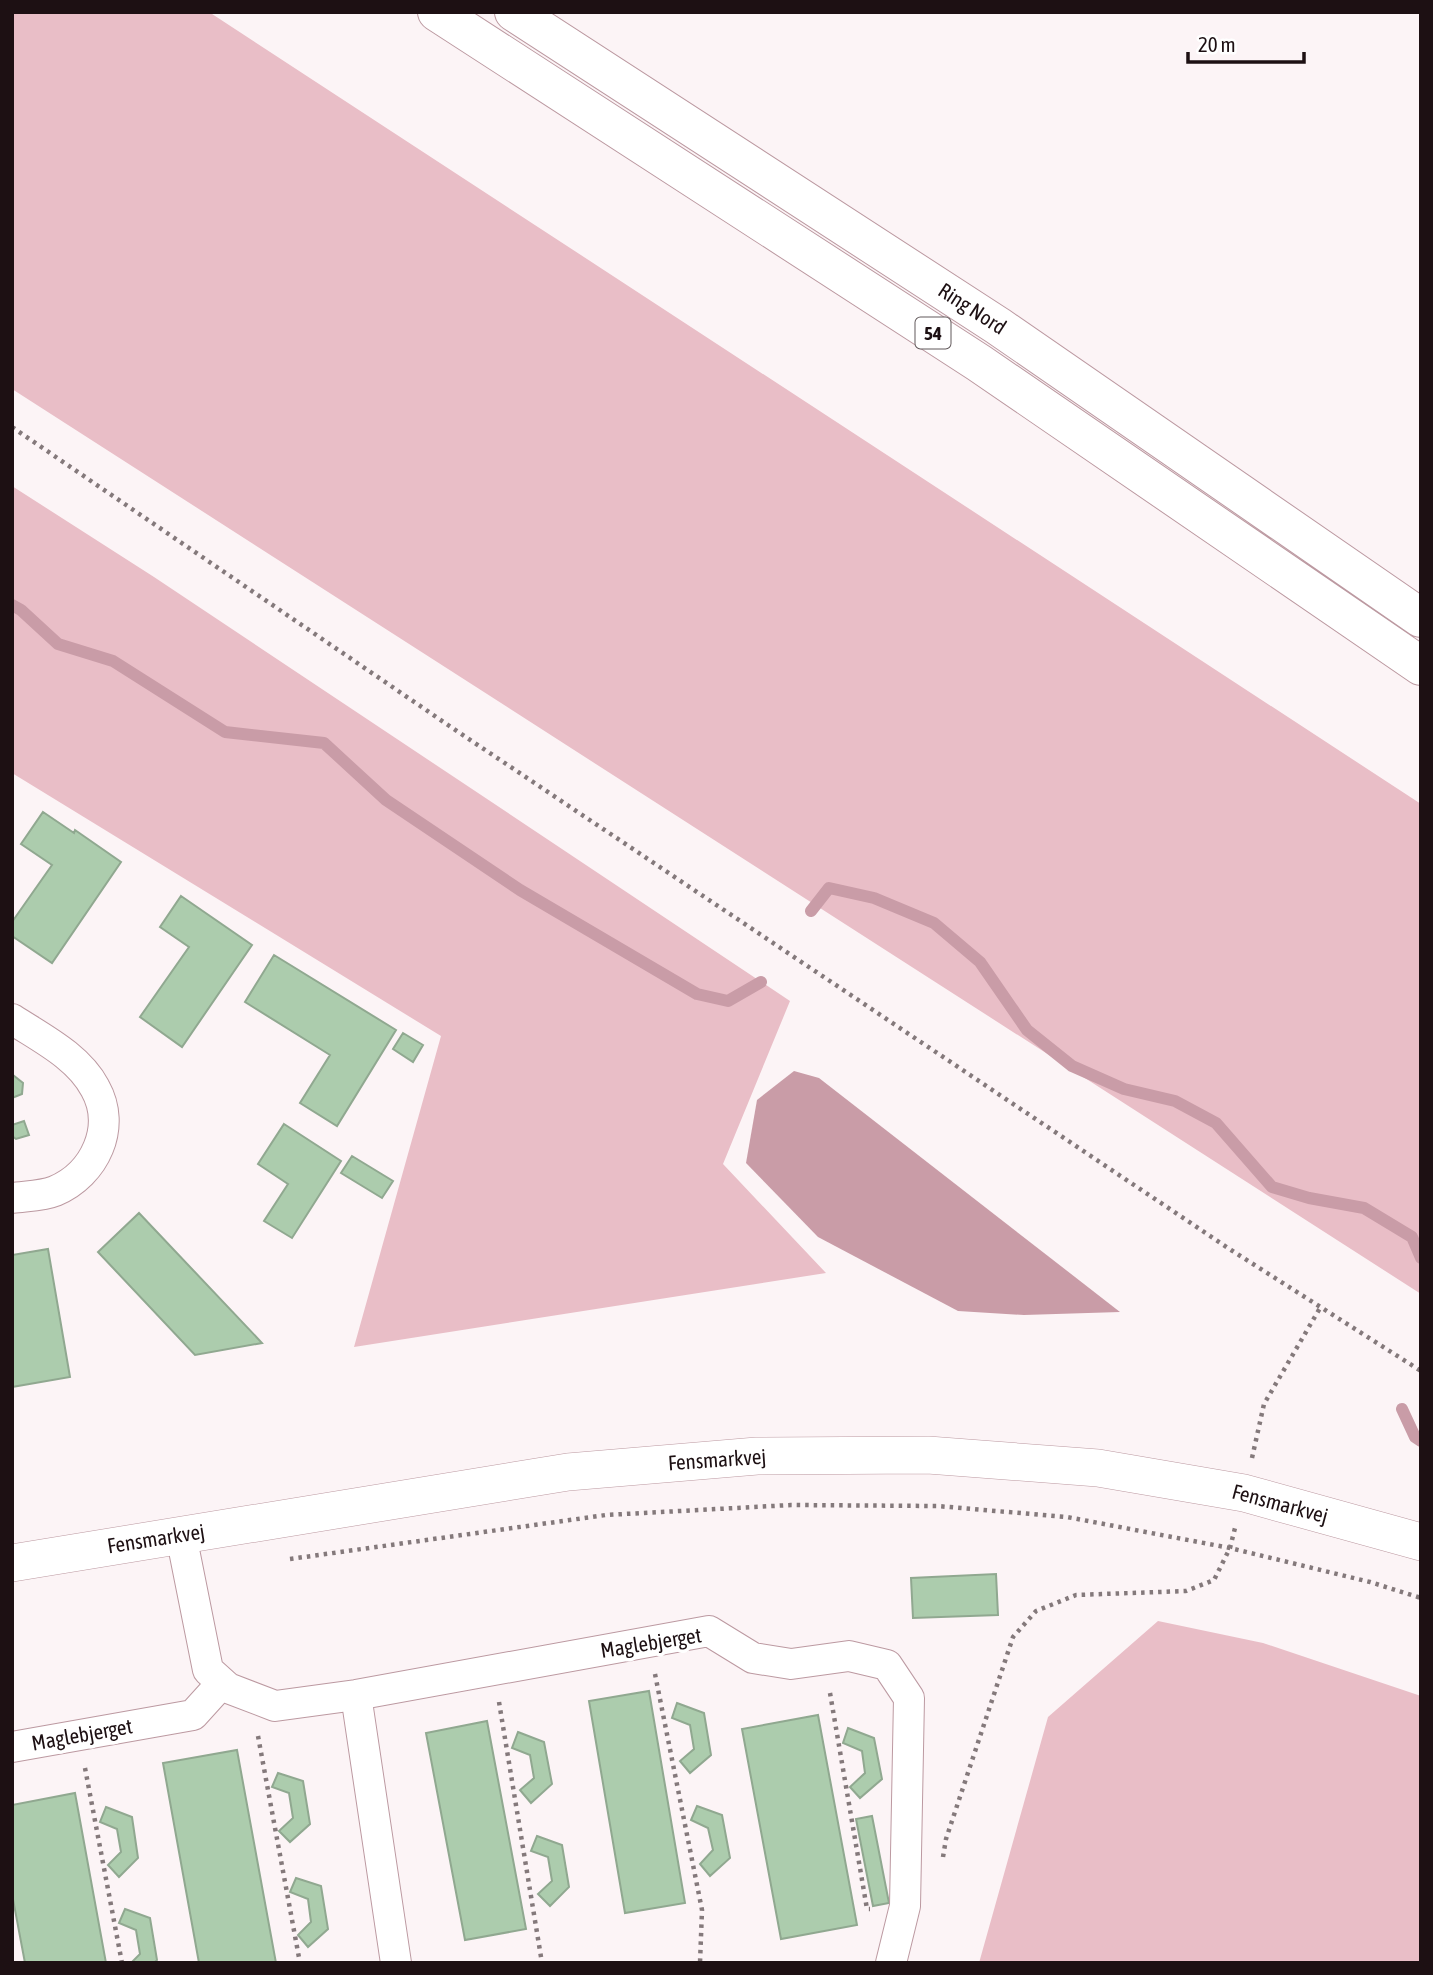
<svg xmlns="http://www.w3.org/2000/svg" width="1433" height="1975" viewBox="0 0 1433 1975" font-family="'Asap Condensed',sans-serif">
<rect width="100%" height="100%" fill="#fcf4f6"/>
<path fill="#e9bec7" d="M12 12H209L1421 804V1294L12 389Z
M12 486 154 577 790 1001 723 1164 826 1273 354 1347 441 1036 12 773Z
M1158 1621 1263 1643 1421 1696V1963H979L1048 1717Z"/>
<path fill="#c99ca7" d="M794 1071 819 1078 1120 1312 1024 1315 958 1311 818 1237 746 1163 757 1100Z"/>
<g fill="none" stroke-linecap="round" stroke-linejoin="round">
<path stroke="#c99ca7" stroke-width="12" d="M12 605 21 610 58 644 113 661 225 732 324 743 386 800 520 890 697 994 728 1001 761 982
M811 911 829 888 874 898 934 923 980 962 1027 1030 1072 1066 1124 1089 1175 1101 1216 1123 1272 1187 1309 1198 1364 1208 1412 1237 1421 1258
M1402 1409 1415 1437 1421 1441"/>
</g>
<path fill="#acccad" stroke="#90a890" stroke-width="2" d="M43 812 74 833 75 830 121 862 52 963 12 936V922L52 865 21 844Z
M181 896 252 945 182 1047 140 1017 189 947 160 927Z
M274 955 396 1030 337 1126 300 1103 330 1055 245 1002Z
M403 1033 423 1045 413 1062 393 1049Z
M13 1075 23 1083 22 1094 12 1098Z
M24 1121 29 1135 16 1139 12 1136V1125Z
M284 1124 341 1161 292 1238 264 1221 288 1184 258 1164Z
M352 1156 393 1181 382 1198 341 1173Z
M139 1213 262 1343 195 1355 98 1252Z
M48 1249 70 1377 12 1387V1255Z
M996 1574 998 1615 913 1618 911 1578Z
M649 1691 685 1903 625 1913 589 1701Z
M677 1703 704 1713 711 1755 690 1773 680 1761 694 1749 690 1725 672 1718Z
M818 1715 857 1925 781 1939 742 1729Z
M487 1721 526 1929 465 1940 426 1733Z
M848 1728 874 1738 882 1779 860 1798 850 1787 865 1773 862 1751 843 1743Z
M518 1732 544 1742 552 1784 531 1803 520 1790 534 1778 530 1755 512 1748Z
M237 1750 276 1963H199L163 1763Z
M278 1773 303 1781 310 1824 290 1842 279 1831 293 1818 289 1793 272 1787Z
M75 1793 106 1963H25L12 1894V1805Z
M697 1806 722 1815 730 1858 710 1876 700 1864 713 1850 708 1828 691 1820Z
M106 1807 132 1817 138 1858 119 1877 108 1865 121 1852 117 1829 100 1822Z
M872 1816 889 1903 873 1906 856 1819Z
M537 1836 562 1845 569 1887 550 1906 538 1894 552 1881 548 1857 531 1851Z
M296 1878 321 1886 328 1929 308 1947 298 1935 311 1922 308 1899 290 1892Z
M125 1909 150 1918 157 1960 154 1963H131L140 1954 136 1930 119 1923Z"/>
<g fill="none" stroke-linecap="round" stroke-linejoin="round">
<defs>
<path id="minor" d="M12 1019C41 1038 78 1056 95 1088 117 1127 95 1174 55 1191 43 1196 26 1196 12 1198
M181 1535 208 1670 228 1688 275 1706 356 1695 709 1631 753 1658 791 1664 849 1656 887 1665 909 1698 905 1906 891 1963
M356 1695 396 1963
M12 1747 193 1715 222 1683"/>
<path id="tertiary" d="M12 1563 568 1472 757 1456 928 1455 1098 1468 1244 1493 1421 1542"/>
<path id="trunk" d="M437 12 979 363 1421 666
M514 12 998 326 1421 618"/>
</defs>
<use href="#minor" stroke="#bc99a1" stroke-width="32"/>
<use href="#tertiary" stroke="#bc99a1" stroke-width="38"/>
<use href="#trunk" stroke="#bc99a1" stroke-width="40"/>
<path stroke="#84797b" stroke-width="4.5" stroke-dasharray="3.5 5" stroke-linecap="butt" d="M12 427 448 725 1231 1250 1421 1371
M1252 1458 1264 1404 1320 1308
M290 1559 606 1515 791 1505 937 1506 1067 1517 1230 1548 1370 1582 1421 1598
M655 1674 702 1910 700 1963
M830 1693 867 1909H870
M499 1702 542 1963
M258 1736 300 1963
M85 1768 122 1963
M943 1857 946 1839 1013 1637 1036 1611 1076 1595 1186 1591 1214 1580 1230 1548 1235 1528"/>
<use href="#minor" stroke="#fff" stroke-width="30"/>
<use href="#tertiary" stroke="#fff" stroke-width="37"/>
<use href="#trunk" stroke="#fff" stroke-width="38"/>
</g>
<g text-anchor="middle" stroke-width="7" stroke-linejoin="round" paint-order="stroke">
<rect fill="#fff" stroke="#61585a" stroke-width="2" x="915.5" y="317.5" width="35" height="31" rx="5"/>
<g font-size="19" font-weight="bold" fill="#1d1013">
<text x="933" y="340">54</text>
</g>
<g font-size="21" fill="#1d1013" stroke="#fff">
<text transform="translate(972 309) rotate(33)" y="7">Ring Nord</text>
<text transform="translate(717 1460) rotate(-4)" y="7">Fensmarkvej</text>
<text transform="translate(1280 1504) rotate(15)" y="7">Fensmarkvej</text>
<text transform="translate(156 1539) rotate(-9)" y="7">Fensmarkvej</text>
<text transform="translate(651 1643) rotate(-9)" y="7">Maglebjerget</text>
<text transform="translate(82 1735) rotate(-10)" y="7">Maglebjerget</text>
</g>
</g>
<rect width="1433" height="1975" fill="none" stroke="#1d1013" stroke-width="28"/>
<path d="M1188 52v10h116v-10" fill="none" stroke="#1d1013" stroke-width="3.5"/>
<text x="1198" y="52" font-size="21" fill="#1d1013" stroke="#ffffff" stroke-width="5" paint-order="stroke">20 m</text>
</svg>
